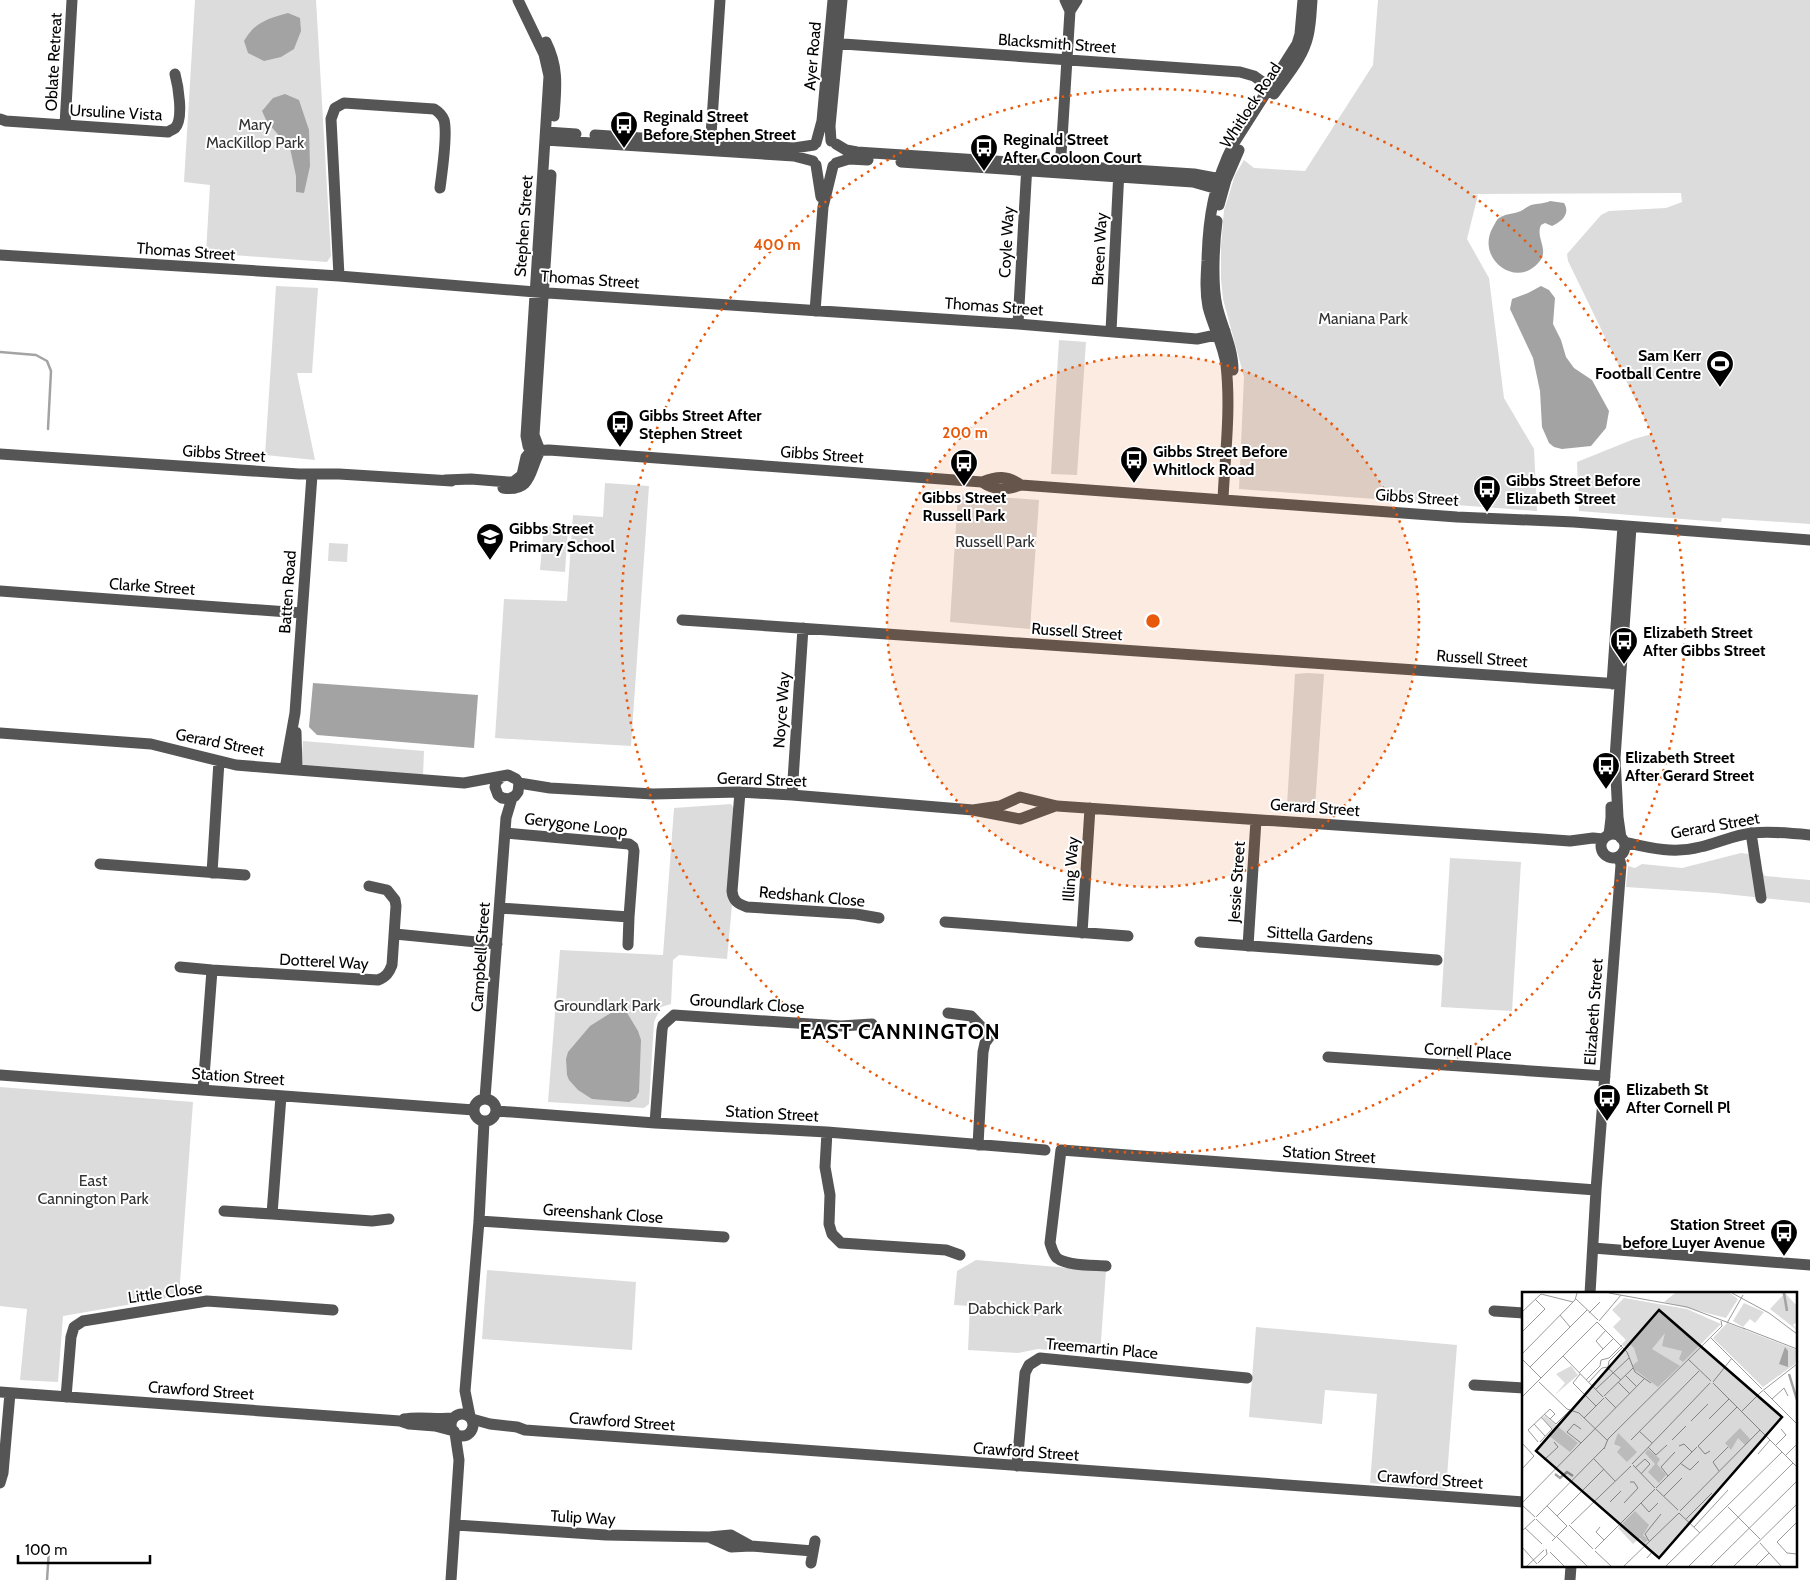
<svg xmlns="http://www.w3.org/2000/svg" width="1810" height="1580" viewBox="0 0 1810 1580" font-family="Cabin,sans-serif">
<rect width="100%" height="100%" fill="#fff"/>
<path fill="#dcdcdc" d="M195 0H316L331 256 327 262 206 253 210 185 184 182Z
M1378 0H1810V524L1722 518 1721 522 1579 511 1577 462 1634 439 1652 434 1568 261 1567 254 1601 215 1609 211 1666 208 1682 202 1681 193 1471 194 1478 195 1467 239 1489 278 1504 398 1534 449 1537 511 1239 489 1244 377 1223 299 1221 279V246L1224 210 1228 198 1235 175 1244 160 1254 168 1305 171 1373 65Z
M276 286 318 288 312 373H297L315 460 265 455Z
M1059 340 1086 342 1077 475 1051 474Z
M605 483 649 486 631 746 495 738 504 599 567 601 573 515 603 517Z
M958 494 1039 500 1030 629 950 622Z
M544 525 568 528 565 572 540 570Z
M329 543 348 544 347 562 328 561Z
M1308 673 1324 674 1315 807 1287 805 1295 674Z
M303 741 424 751 423 776 301 766Z
M731 804 735 810 728 900 732 905 727 959 679 955 673 960 671 1004 661 1007 654 1022 649 1104 644 1108 548 1102 560 950 663 955 674 808Z
M1741 853 1749 854 1765 876 1810 880V903L1716 893 1626 887 1628 866 1635 868 1642 864 1682 868Z
M1450 858 1521 862 1512 1011 1441 1007Z
M0 1087 193 1102 179 1296 63 1316 58 1382 20 1380 27 1309 0 1306Z
M976 1260 1106 1271 1100 1355 1038 1349 1018 1353 968 1350 970 1306 954 1305 957 1271Z
M487 1270 636 1282 632 1350 482 1339Z
M1256 1327 1457 1345 1446 1490 1370 1483 1377 1394 1325 1390 1322 1424 1249 1417Z"/>
<path fill="#a3a3a3" d="M288 13 300 18 301 31 294 49 281 57 264 61 248 53 244 41C255 22 267 19 288 13Z
M285 94 299 100 309 130 310 166 304 193 296 192V176L290 148 267 122 262 111 273 98Z
M1550 201 1564 203C1571 214 1561 222 1552 226L1545 223 1541 225C1535 238 1550 250 1539 262 1516 290 1475 258 1493 227 1495 224 1496 220 1499 218 1505 214 1512 214 1518 212 1523 211 1526 207 1531 205 1538 203 1544 204 1550 201Z
M1541 286 1549 290 1555 298 1553 324 1561 340 1566 357 1574 368 1592 380 1609 411 1606 428 1591 446 1562 449 1554 447 1549 443 1542 427 1540 391 1533 358 1510 309 1512 299 1528 293Z
M313 683 478 695 474 748 317 735 309 727Z
M618 1010 626 1011 638 1031 641 1040 639 1092 636 1098 629 1102 592 1099 578 1090 569 1080 567 1075 566 1059 568 1052 590 1026 609 1014Z"/>
<g fill="none" stroke-linecap="round" stroke-linejoin="round">
<path stroke="#a3a3a3" stroke-width="2.5" d="M0 352 36 355 47 361 51 371 48 429
M47 1580 49 1550"/>
<path stroke="#555" stroke-width="11" d="M518 0 544 54 549 76 526 436 528 446 534 457
M1070 11 1077 0
M546 42C559 68 556 88 554 116
M829 43 1240 72 1254 76 1275 91
M1274 94C1287 75 1303 58 1308 36 1311 24 1311 12 1312 0
M0 119 6 121 168 132C169 131 174 129 175 128 184 119 178 85 175 74
M65 125 72 0
M546 132 576 134
M595 135 794 148 814 145
M545 140 794 156 813 161
M831 141 830 126 842 0
M816 143 822 121 833 0
M836 144 846 150 857 152 1194 174 1226 180
M710 150 720 0
M901 162 1193 182 1221 190
M836 163 849 159 868 160
M816 165 821 197
M1060 171 1070 11 1065 0
M1219 205 1226 180 1239 150
M1217 221C1214 244 1212 284 1217 306 1222 327 1233 348 1233 370
M0 255 339 276 548 293 1018 324 1197 339 1216 335 1225 331
M339 276 331 119 335 108 344 103 434 109C439 112 442 115 444 120 448 134 442 172 440 188
M815 311 823 207 833 166
M1018 324 1027 164
M1111 331 1119 170
M540 451 534 435 551 175
M0 454 299 474H339L452 481
M445 480 471 479 508 482H513L522 475 526 457 531 451 549 450 982 482C996 491 1006 490 1021 485L1457 517 1574 522 1810 540
M982 482C997 476 1007 475 1021 485
M503 488C533 492 529 470 540 451
M1223 499C1225 455 1231 409 1226 365 1224 346 1213 327 1208 307 1205 291 1206 277 1207 261 1208 218 1214 182 1234 143L1297 44 1300 34 1303 0
M0 591 302 613
M682 620 1620 684
M1612 684 1623 526
M296 732 297 770
M0 733 151 744 236 765 285 769 464 783 508 775 516 779 519 783 518 792 515 796 509 799 502 798 498 795 495 787 496 782 500 778
M285 769 295 713 312 475
M519 783 550 788 653 794 740 792 792 795 973 810 1020 819 1055 806
M740 792 732 891C733 901 738 904 747 907L856 914 879 918
M792 795 803 628
M973 810 1000 806 1020 797 1057 806 1570 841 1593 838 1603 839
M1751 833 1761 898
M1601 846a12 12 0 1 1 24 0a12 12 0 1 1-24 0Z
M1609 835 1611 818V807
M1621 838 1618 817 1615 758 1631 527
M1624 842C1650 848 1674 854 1700 847 1718 843 1734 835 1752 833 1771 831 1791 833 1810 835
M100 864 245 875
M212 873 219 761
M500 908 629 917 634 851 633 847 629 844 505 833
M945 922 1128 936
M1082 933 1090 808
M395 934 497 944
M1200 942 1437 960
M628 945 629 917
M1248 946 1256 820
M180 967 212 970 378 980C386 977 389 973 392 965L396 906 395 900 387 890 369 886
M948 1013 971 1016 990 1036 985 1043 983 1052 978 1145
M1328 1057 1605 1076
M0 1075 474 1110
M203 1090 212 970
M281 1096 272 1214 372 1221 389 1219
M485 1098 506 818 512 798
M474 1110a11 11 0 1 1 22 0a11 11 0 1 1-22 0Z
M497 1111 655 1123 827 1132 1045 1150
M655 1123 662 1030 663 1025 674 1015 841 1026 872 1024
M827 1132 825 1167 830 1195 829 1224 832 1234 841 1243 946 1250 960 1255
M224 1211 272 1214
M479 1221 724 1237
M1593 1248 1810 1265
M1106 1266C1094 1265 1067 1266 1057 1258 1053 1254 1052 1249 1050 1243L1061 1150 1596 1190
M1590 1294 1596 1190 1621 865 1619 857
M1494 1311 1524 1313
M1474 1385 1524 1388
M0 1392 400 1421 409 1424 435 1426 454 1431
M66 1397 71 1337 74 1327 83 1321 207 1301 333 1310
M451 1425a11 11 0 1 1 22 0a11 11 0 1 1-22 0Z
M470 1416 465 1391 479 1221 484 1122
M404 1419C420 1416 436 1420 453 1418
M472 1419 490 1424 517 1427 525 1430 1524 1502
M1017 1466 1025 1373 1029 1365 1040 1358 1247 1378
M0 1483 3 1473 10 1393
M456 1525 606 1535 709 1537 731 1535 751 1546
M711 1538 731 1547 751 1546 813 1551
M811 1563 815 1541
M451 1580 459 1460 455 1433
M1570 1580 1571 1566"/>
</g>
<circle cx="1153" cy="621" r="266" fill="#e8590c" fill-opacity=".12"/>
<g fill="none" stroke="#e8590c" stroke-width="2.5" stroke-dasharray="2.5 5">
<circle cx="1153" cy="621" r="266"/>
<circle cx="1153" cy="621" r="532"/>
</g>
<defs>
<symbol id="bus-pin" viewBox="-11 -11 22 30"><path d="M0 17L-7.5 6A9.5 9.5 0 1 1 7.5 6Z" fill="#000" stroke="#fff"/><path d="M-5-6H5V4H4V6H2V4H-2V6H-4V4H-5ZM-3.5-4V0h7V-4ZM-3.5 1.2v1.5H-2V1.2ZM2 1.2v1.5H3.5V1.2Z" fill="#fff"/></symbol>
<symbol id="stadium-pin" viewBox="-11 -11 22 30"><path d="M0 17L-7.5 6A9.5 9.5 0 1 1 7.5 6Z" fill="#000" stroke="#fff"/><path d="M0-5a6.5 5 0 1 0 0 10a6.5 5 0 1 0 0-10ZM-3.5-1.8h7v3.6h-7Z" fill="#fff"/></symbol>
<symbol id="school-pin" viewBox="-11 -11 22 30"><path d="M0 17L-7.5 6A9.5 9.5 0 1 1 7.5 6Z" fill="#000" stroke="#fff"/><path d="M0-5L7-2L0 1L-7-2ZM-4 1L0 2.5L4 1V4Q0 6-4 4Z" fill="#fff"/></symbol>
</defs>
<g fill-rule="evenodd">
<use href="#bus-pin" x="608" y="109" width="32" height="43"/>
<use href="#bus-pin" x="968" y="132" width="32" height="43"/>
<use href="#stadium-pin" x="1704" y="348" width="32" height="43"/>
<use href="#bus-pin" x="604" y="408" width="32" height="43"/>
<use href="#bus-pin" x="1118" y="444" width="32" height="43"/>
<use href="#bus-pin" x="948" y="447" width="32" height="43"/>
<use href="#bus-pin" x="1471" y="473" width="32" height="43"/>
<use href="#school-pin" x="474" y="521" width="32" height="43"/>
<use href="#bus-pin" x="1608" y="625" width="32" height="43"/>
<use href="#bus-pin" x="1590" y="750" width="32" height="43"/>
<use href="#bus-pin" x="1591" y="1082" width="32" height="43"/>
<use href="#bus-pin" x="1768" y="1217" width="32" height="43"/>
</g>
<g text-anchor="middle" stroke-width="4" stroke-linejoin="round" paint-order="stroke">
<g font-size="16" fill="#000" stroke="#fff">
<text transform="translate(1057 43) rotate(4)" y="6">Blacksmith Street</text>
<text transform="translate(812 56) rotate(-85)" y="6">Ayer Road</text>
<text transform="translate(53 62) rotate(-87)" y="6">Oblate Retreat</text>
<text transform="translate(1250 105) rotate(-57)" y="6">Whitlock Road</text>
<text transform="translate(116 112) rotate(3)" y="6">Ursuline Vista</text>
<text transform="translate(523 226) rotate(-86)" y="6">Stephen Street</text>
<text transform="translate(1006 242) rotate(-87)" y="6">Coyle Way</text>
<text transform="translate(1099 249) rotate(-87)" y="6">Breen Way</text>
<text transform="translate(186 251) rotate(4)" y="6">Thomas Street</text>
<text transform="translate(590 279) rotate(4)" y="6">Thomas Street</text>
<text transform="translate(994 306) rotate(4)" y="6">Thomas Street</text>
<text transform="translate(224 453) rotate(4)" y="6">Gibbs Street</text>
<text transform="translate(822 454) rotate(4)" y="6">Gibbs Street</text>
<text transform="translate(1417 497) rotate(4)" y="6">Gibbs Street</text>
<text transform="translate(152 586) rotate(4)" y="6">Clarke Street</text>
<text transform="translate(287 592) rotate(-86)" y="6">Batten Road</text>
<text transform="translate(1077 631) rotate(4)" y="6">Russell Street</text>
<text transform="translate(1482 658) rotate(4)" y="6">Russell Street</text>
<text transform="translate(781 710) rotate(-86)" y="6">Noyce Way</text>
<text transform="translate(220 742) rotate(11)" y="6">Gerard Street</text>
<text transform="translate(762 779) rotate(2)" y="6">Gerard Street</text>
<text transform="translate(1315 807) rotate(4)" y="6">Gerard Street</text>
<text transform="translate(576 824) rotate(7)" y="6">Gerygone Loop</text>
<text transform="translate(1715 825) rotate(-10)" y="6">Gerard Street</text>
<text transform="translate(1070 869) rotate(-86)" y="6">Illing Way</text>
<text transform="translate(1236 882) rotate(-86)" y="6">Jessie Street</text>
<text transform="translate(812 896) rotate(5)" y="6">Redshank Close</text>
<text transform="translate(1320 935) rotate(4)" y="6">Sittella Gardens</text>
<text transform="translate(480 957) rotate(-86)" y="6">Campbell Street</text>
<text transform="translate(324 961) rotate(3)" y="6">Dotterel Way</text>
<text transform="translate(747 1003) rotate(4)" y="6">Groundlark Close</text>
<text transform="translate(1593 1012) rotate(-86)" y="6">Elizabeth Street</text>
<text transform="translate(1468 1051) rotate(4)" y="6">Cornell Place</text>
<text transform="translate(238 1076) rotate(4)" y="6">Station Street</text>
<text transform="translate(772 1113) rotate(3)" y="6">Station Street</text>
<text transform="translate(1329 1154) rotate(4)" y="6">Station Street</text>
<text transform="translate(603 1213) rotate(4)" y="6">Greenshank Close</text>
<text transform="translate(165 1292) rotate(-8)" y="6">Little Close</text>
<text transform="translate(1102 1348) rotate(5)" y="6">Treemartin Place</text>
<text transform="translate(201 1390) rotate(4)" y="6">Crawford Street</text>
<text transform="translate(622 1421) rotate(4)" y="6">Crawford Street</text>
<text transform="translate(1026 1451) rotate(4)" y="6">Crawford Street</text>
<text transform="translate(1430 1479) rotate(4)" y="6">Crawford Street</text>
<text transform="translate(583 1517) rotate(3)" y="6">Tulip Way</text>
</g>
<g font-size="16" font-weight="bold" fill="#000" stroke="#fff" text-anchor="start">
<text x="643" y="122">Reginald Street<tspan x="643" dy="18">Before Stephen Street</tspan></text>
<text x="1003" y="145">Reginald Street<tspan x="1003" dy="18">After Cooloon Court</tspan></text>
<text x="1701" y="361" text-anchor="end">Sam Kerr<tspan x="1701" dy="18">Football Centre</tspan></text>
<text x="639" y="421">Gibbs Street After<tspan x="639" dy="18">Stephen Street</tspan></text>
<text x="1153" y="457">Gibbs Street Before<tspan x="1153" dy="18">Whitlock Road</tspan></text>
<text x="1506" y="486">Gibbs Street Before<tspan x="1506" dy="18">Elizabeth Street</tspan></text>
<text x="964" y="503" text-anchor="middle">Gibbs Street<tspan x="964" dy="18">Russell Park</tspan></text>
<text x="509" y="534">Gibbs Street<tspan x="509" dy="18">Primary School</tspan></text>
<text x="1643" y="638">Elizabeth Street<tspan x="1643" dy="18">After Gibbs Street</tspan></text>
<text x="1625" y="763">Elizabeth Street<tspan x="1625" dy="18">After Gerard Street</tspan></text>
<text x="1626" y="1095">Elizabeth St<tspan x="1626" dy="18">After Cornell Pl</tspan></text>
<text x="1765" y="1230" text-anchor="end">Station Street<tspan x="1765" dy="18">before Luyer Avenue</tspan></text>
</g>
<g font-size="16" fill="#333" stroke="#fff">
<text x="255" y="130">Mary<tspan x="255" dy="18">MacKillop Park</tspan></text>
<text x="1363" y="324">Maniana Park</text>
<text x="995" y="547">Russell Park</text>
<text x="607" y="1011">Groundlark Park</text>
<text x="93" y="1186">East<tspan x="93" dy="18">Cannington Park</tspan></text>
<text x="1015" y="1314">Dabchick Park</text>
</g>
<g font-size="21" font-weight="bold" letter-spacing="1" fill="#000" stroke="#fff">
<text x="900" y="1039">EAST CANNINGTON</text>
</g>
</g>
<g transform="translate(1522 1292)">
<rect width="275" height="275" fill="#fff"/>
<path d="M153 1H208L216 7 204 26 142 10ZM259 1H263L275 14V30L271 33 275 38 248 17 261 3ZM102 6 165 17 199 32 161 70 157 67 160 59 140 54 143 41 130 57 158 74 136 95 113 78 111 73 116 69 112 56 107 51 102 55 100 52 104 48 91 35 99 27 90 18ZM222 11 242 20 233 31 228 27 221 35 211 29ZM205 31 275 58 273 72 241 95 191 46ZM49 74 56 83 33 103 43 91 34 82ZM23 124 56 151 48 160 26 143 30 138 20 125ZM218 136 228 147 223 153 216 146 209 158 203 151ZM96 141 115 160 105 170 95 160 99 155 92 152ZM126 157 138 167 135 172 144 183 137 191 126 180 133 172 123 161ZM113 219 127 233 121 243 126 248 123 251 118 246 111 252 96 236Z" fill="#dcdcdc"/>
<path d="M263 55 266 59V75L257 72Z" fill="#a3a3a3"/>
<path fill="none" stroke="#a3a3a3" stroke-width="2.5" d="M262 1 265 19M267 82 275 108M33 182 38 186 45 180 51 184"/>
<path fill="none" stroke="#999" stroke-width="1" d="M87 1 165 15 223 37M210 1 247 21 275 42M54 7 76 28M0 20 19 2 51 10M67 21 78 10M38 23 48 35M77 29 99 3M75 30 105 60 113 80 129 91M205 31 221 3M221 36 275 57M0 40 23 17 13 7M189 46 240 97M81 57 74 49 84 38M0 62 53 8 55 1M41 64 81 105M0 67 19 86M166 67 189 89M8 75 65 18M85 75 99 88M57 81 92 46M58 82 51 91 74 114M103 83 115 95M64 88 78 74 79 68 87 66 100 53M17 90 45 117 57 121 85 148M67 90 80 76 86 75 87 69 101 55M96 90 108 102M191 90 210 66M191 91 275 175M74 97 107 66M242 99 275 132M239 100 275 72M82 104 111 76M0 105 75 30M83 105 94 116M250 107 262 96 266 104M220 119 239 100M22 122 34 132 48 118M62 126 82 106M187 127 207 107M169 129 186 112M12 132 23 144M59 137 52 132 45 140 59 151M143 138 188 91M117 139 130 151M109 148 177 79M150 148 164 134M16 150 6 138 28 117 33 122 28 127M18 150 30 137 19 125M0 151 12 164 0 177M254 153 264 143 259 137M157 154 162 152 170 160M126 155 134 163 145 153M82 157 86 147 200 34 199 29M188 159 183 162 176 154 215 115M236 162 248 148M264 163 275 152M72 167 93 189M22 168 36 155 32 150M158 171 168 178 177 169M110 172 144 137M111 173 133 196M113 176 123 167 128 172 119 182M197 179 191 170 206 155M146 184 139 175 153 160M134 196 175 155M134 197 156 218M142 204 160 186M88 210 99 199M0 211 123 86M102 211 116 196 112 190H108M119 211 127 220 136 211M0 213 13 225M25 214 45 234M206 215 238 247M158 219 238 138M157 221 178 241M35 224 82 177M14 225 82 156M14 227 34 246M164 227 190 201M275 230 255 250 265 261 275 262M49 232 109 174M47 233 71 257M78 235 74 240 82 248M172 235 206 198M3 236 20 252M0 239 13 227M34 244 65 274M30 249 45 234M127 249 123 242 139 222M238 251 259 274M123 253 130 260 125 266M0 255 15 272M73 257 133 197M73 259 89 274M28 260 42 274M16 271 25 262 24 257M5 274 22 258M102 274 157 221M144 274 260 160M167 274 271 171M189 274 275 189M212 274 275 212M234 274 247 261"/>
<path fill="#000" fill-opacity="0.15" stroke="#000" stroke-width="2.5" d="M137 18 260 125 137 266 14 159Z"/>
<rect width="275" height="275" fill="none" stroke="#000" stroke-width="2.5"/>
</g>
<circle cx="1153" cy="621" r="8" fill="#e8590c" stroke="#fff" stroke-width="2.5"/>
<g font-size="15" text-anchor="middle" font-weight="bold" fill="#e8590c" stroke="#fff" stroke-width="4" stroke-linejoin="round" paint-order="stroke">
<text x="777" y="250">400 m</text>
<text x="965" y="438">200 m</text>
</g>
<path d="M18 1555v8h132v-8" fill="none" stroke="#000000" stroke-width="2.5"/>
<text x="25" y="1555" font-size="15" fill="#000000" stroke="#ffffff" stroke-width="4" paint-order="stroke">100 m</text>
</svg>
